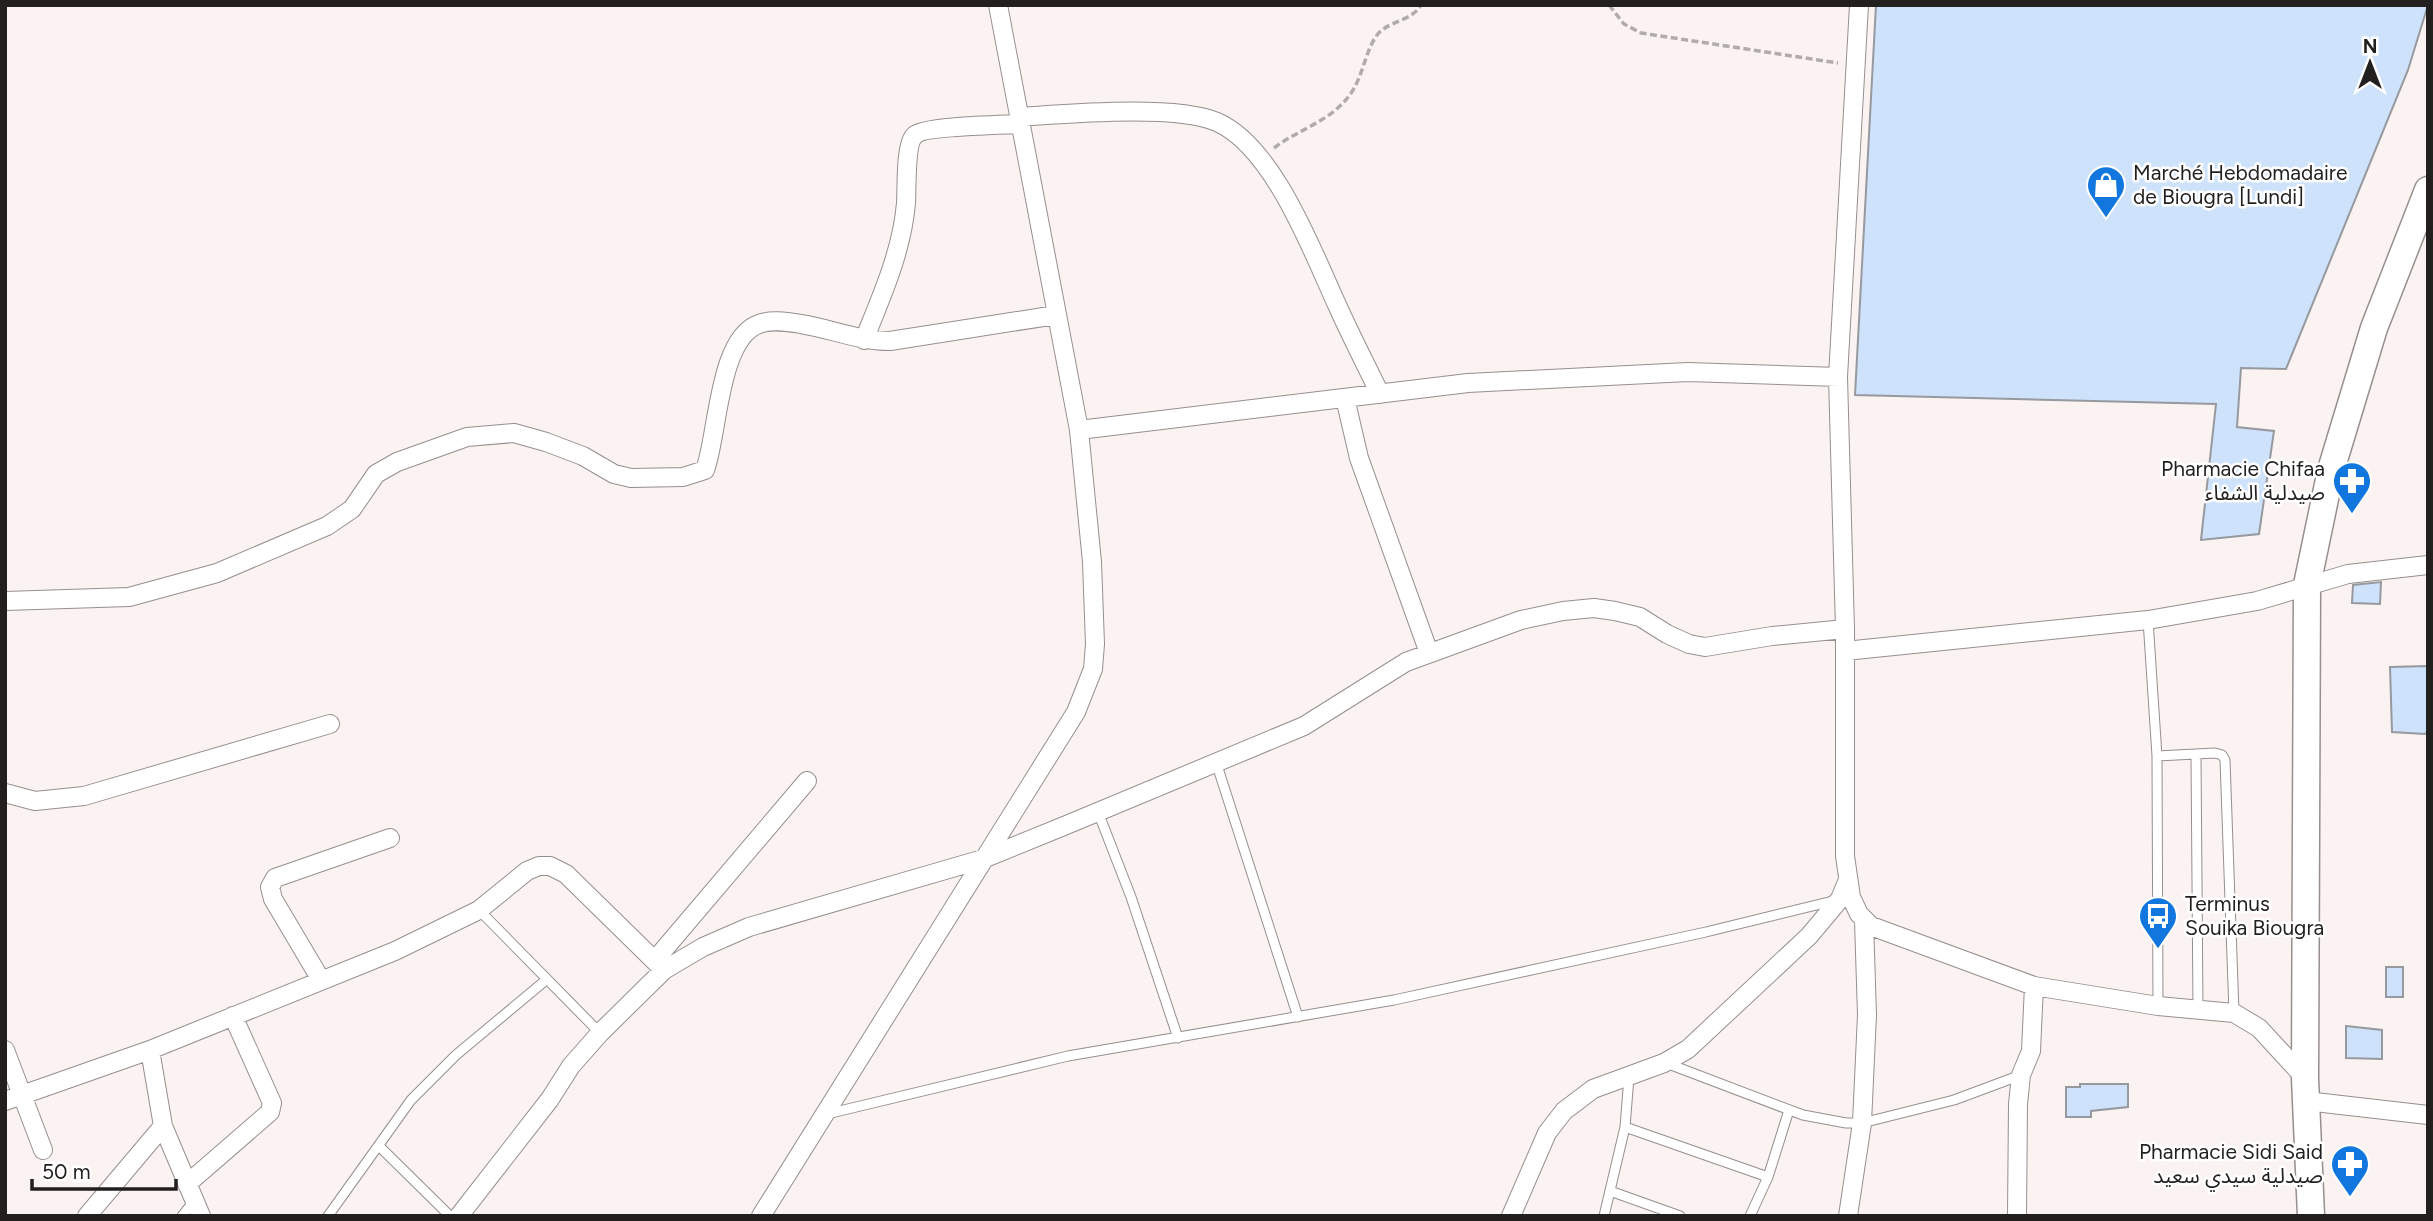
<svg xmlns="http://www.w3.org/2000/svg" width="2433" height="1221" viewBox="0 0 2433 1221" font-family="Figtree,'Noto Sans Arabic',sans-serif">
<rect width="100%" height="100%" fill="#fbf3f2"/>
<path fill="#cee2fc" stroke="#96999e" stroke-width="2" d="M1876 5H2428L2408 70 2286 369 2241 368 2237 427 2274 431 2259 534 2201 540 2216 404 1855 395Z
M2381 582 2380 604 2352 603 2353 585Z
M2428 666V731L2425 734 2392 732 2390 667Z
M2386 967H2403V997H2386Z
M2346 1026 2382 1030V1059L2346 1058Z
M2080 1084H2128V1107L2091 1111V1117H2066V1087H2080Z"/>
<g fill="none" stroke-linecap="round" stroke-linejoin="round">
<defs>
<path id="lane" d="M2148 620 2157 756 2158 1006
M2157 756 2215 753 2222 755 2225 760 2234 1013
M2196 756 2198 1009
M1216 762 1298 1017
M1098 812 1131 897 1178 1038
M479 910 600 1033
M1666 1063 1803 1115 1846 1123H1862L1954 1100 2021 1075
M827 1114 1068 1056 1394 1000 1706 932 1837 900
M1625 1127 1768 1177
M379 1146 450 1216
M1610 1191 1680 1216
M182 1216 194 1201
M328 1216 411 1100 456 1055 546 980
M1604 1216 1625 1127 1629 1077
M1750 1216 1768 1177 1789 1110"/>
<path id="street" d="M1859 5 1838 377 1845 629V856L1851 897 1859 914 1871 926 2034 986 2158 1006 2234 1013 2259 1028 2305 1078
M1019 117C1066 114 1175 104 1217 122 1274 147 1313 253 1338 307 1351 336 1366 365 1380 394
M864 340C882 295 902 251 906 203 907 188 905 143 915 135 924 126 1003 125 1021 124
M1345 398 1359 458 1429 653
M1079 430 1468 383 1688 372 1838 377
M5 601 129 597 217 573 327 526 352 509 376 474 397 462 467 437 514 433 546 442 583 456 614 474 631 478 683 477 705 470C718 436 718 338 759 324 771 319 788 322 801 324 832 329 858 341 890 341L1056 315
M1845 651 2148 620 2257 601 2348 574 2428 565
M5 793 35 801 84 796 330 724
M655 960 807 781
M321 980 273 899 270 887 275 878 390 838
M5 1050 43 1150
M150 1050 163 1126 201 1216
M5 1101 150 1050 395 951 479 910 527 871 539 866H550L566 874 664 970
M2306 1101 2428 1115
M187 1184 270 1112 272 1103 233 1016
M87 1216 163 1126
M459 1216 550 1099 571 1066 600 1033 664 970 703 947 749 927 983 859 1064 826 1304 726 1406 662 1521 620 1563 611 1594 608 1615 611 1640 617 1667 634 1689 644 1705 647 1772 636 1845 629
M761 1216 1076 712 1093 669 1095 644 1092 562 1079 430 998 5
M1511 1216 1547 1133 1564 1111 1593 1089 1664 1063 1688 1049 1809 936 1840 899 1847 882
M1848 1216 1862 1123 1867 1015 1864 921
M2017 1216 2018 1104 2021 1075 2031 1051 2034 986"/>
<path id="secondary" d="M2311 1216 2305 1078 2307 585 2331 470 2374 328 2428 190"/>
</defs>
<use href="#lane" stroke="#968f8e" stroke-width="11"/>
<use href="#street" stroke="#968f8e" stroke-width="20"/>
<use href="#secondary" stroke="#968f8e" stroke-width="29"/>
<path stroke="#b2abab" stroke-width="3.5" stroke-dasharray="7 3.5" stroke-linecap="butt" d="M1609 5 1624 24 1641 33 1838 63
M1274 148C1300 128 1334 121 1353 90 1363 74 1366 50 1377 35 1389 20 1411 22 1421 5"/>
<use href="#lane" stroke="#fff" stroke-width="9"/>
<use href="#street" stroke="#fff" stroke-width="18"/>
<use href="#secondary" stroke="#fff" stroke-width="26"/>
</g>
<defs>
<symbol id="shop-pin" viewBox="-11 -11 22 30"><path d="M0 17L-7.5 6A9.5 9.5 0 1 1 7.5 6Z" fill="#1176de" stroke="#fff"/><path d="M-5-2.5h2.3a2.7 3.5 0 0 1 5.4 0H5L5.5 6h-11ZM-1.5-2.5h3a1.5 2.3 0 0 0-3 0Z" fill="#fff"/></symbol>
<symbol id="pharmacy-pin" viewBox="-11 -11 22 30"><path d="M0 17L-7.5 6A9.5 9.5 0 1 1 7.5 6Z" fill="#1176de" stroke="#fff"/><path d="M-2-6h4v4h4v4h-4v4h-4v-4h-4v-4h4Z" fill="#fff"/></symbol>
<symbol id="bus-pin" viewBox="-11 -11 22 30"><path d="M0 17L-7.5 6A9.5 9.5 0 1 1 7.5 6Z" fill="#1176de" stroke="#fff"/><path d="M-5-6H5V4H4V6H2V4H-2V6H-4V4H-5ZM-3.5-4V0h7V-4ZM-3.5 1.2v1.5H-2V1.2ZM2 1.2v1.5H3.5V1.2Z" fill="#fff"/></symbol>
</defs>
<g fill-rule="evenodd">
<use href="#shop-pin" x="2084" y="163" width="44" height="60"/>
<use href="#pharmacy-pin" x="2330" y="459" width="44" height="60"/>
<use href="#bus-pin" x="2136" y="894" width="44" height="60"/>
<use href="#pharmacy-pin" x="2328" y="1142" width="44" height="60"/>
</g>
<g text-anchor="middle" stroke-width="5" stroke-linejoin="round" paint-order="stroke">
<g font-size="21" fill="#221f1f" stroke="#fff" text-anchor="start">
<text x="2133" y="180">Marché Hebdomadaire<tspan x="2133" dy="24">de Biougra [Lundi]</tspan></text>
<text x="2325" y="476" text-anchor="end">Pharmacie Chifaa<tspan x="2325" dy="24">صيدلية الشفاء</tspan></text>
<text x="2185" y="911">Terminus<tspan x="2185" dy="24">Souika Biougra</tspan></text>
<text x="2323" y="1159" text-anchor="end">Pharmacie Sidi Said<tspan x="2323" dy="24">صيدلية سيدي سعيد</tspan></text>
</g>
</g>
<rect width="2433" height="1221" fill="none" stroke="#221f1f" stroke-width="14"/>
<g transform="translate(2370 63)" stroke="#ffffff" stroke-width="5" paint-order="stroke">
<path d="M0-5L12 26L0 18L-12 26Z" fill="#221f1f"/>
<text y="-10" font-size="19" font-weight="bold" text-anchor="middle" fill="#221f1f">N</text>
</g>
<path d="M32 1179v10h144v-10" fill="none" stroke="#221f1f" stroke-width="3.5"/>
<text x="42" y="1179" font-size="21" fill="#221f1f" stroke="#ffffff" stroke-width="5" paint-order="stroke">50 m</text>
</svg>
